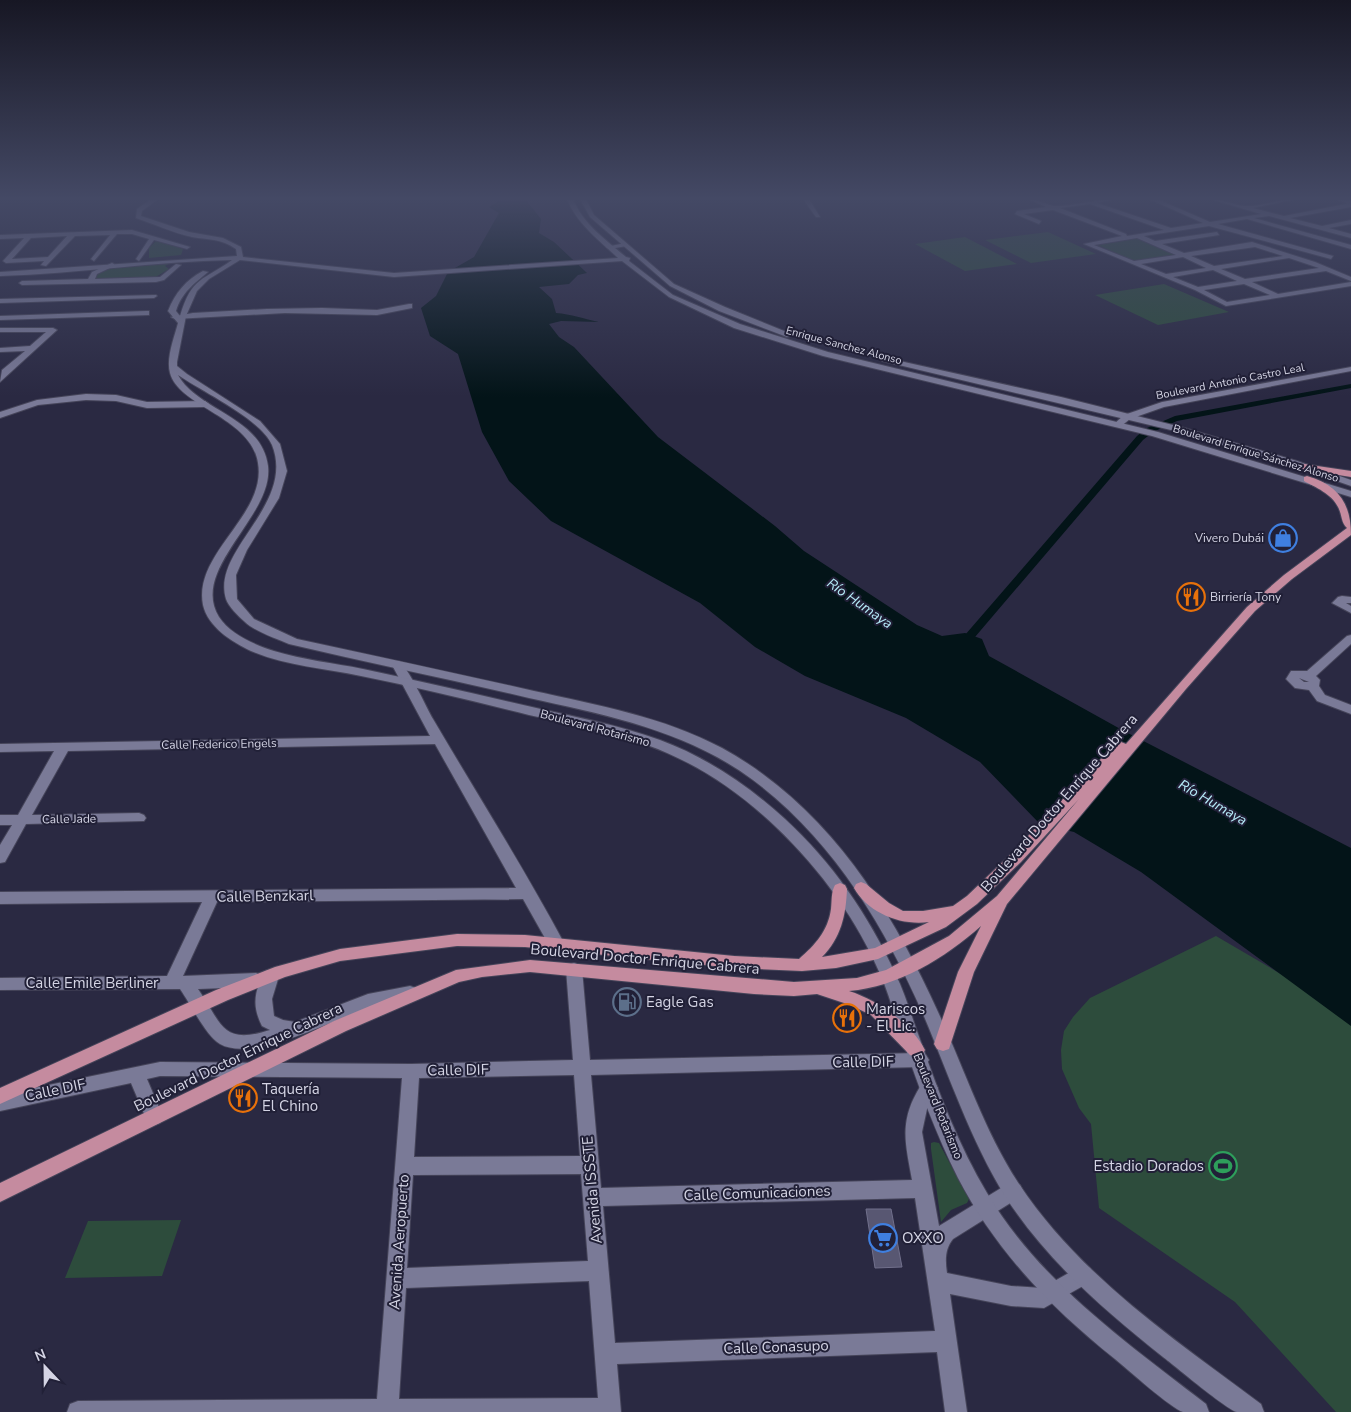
<svg xmlns="http://www.w3.org/2000/svg" width="1351" height="1412" viewBox="0 0 1351 1412" font-family="'Nunito Sans',sans-serif">
<rect width="100%" height="100%" fill="#2a2942"/>
<path fill="#2d4c3c" d="M1048 232 1096 254 1031 263 985 240Z
M1137 236 1179 254 1134 261 1093 243Z
M965 237 1017 264 965 271 915 244Z
M157 240 183 249 181 255 149 258V248Z
M172 262 165 266 169 269 154 278 93 281 94 275 108 268Z
M1164 284 1229 312 1158 325 1095 295Z
M1216 936 1286 977 1351 1006V1412H1336L1235 1302 1099 1208 1091 1124 1079 1108 1062 1069 1061 1050 1064 1031 1073 1017 1090 998Z
M934 1142 939 1143 969 1199 967 1203 951 1210 941 1222 931 1149V1143Z
M181 1220 162 1276 65 1278 88 1221Z"/>
<path fill="#031418" d="M502 199H525L541 219 539 233 554 242 587 273 578 275 569 284 539 287 552 299 556 313C571 314 584 319 599 322L561 321 549 324 559 337 574 347 658 437 775 526 804 551 917 625 942 636 965 633 982 639 989 656 1124 731 1351 848V1026L1141 872 1074 832 1040 824 980 762 906 718 805 676 755 647 700 603 551 521 509 481 482 432 458 354 430 336 421 308 436 296 448 272 474 257 499 213 489 207Z"/>
<g fill="none" stroke-linecap="round" stroke-linejoin="round">
<path fill="#031418" fill-rule="evenodd" d="M1351 384V388L1177 421 1153 432 1143 440 975 637H967L965 635 1137 436 1147 428 1175 416Z"/>
</g>
<path fill="#585772" stroke="#71708c" d="M866 1209H891L902 1267 875 1268Z"/>
<g fill="none" stroke-linecap="round" stroke-linejoin="round">
<defs>
<path id="minor" d="M803 199H809L820 217H816Z
M1028 199C1038 199 1046 205 1055 206 1075 206 1096 199 1116 199L1097 203 1171 228 1203 223 1149 199H1157L1210 222 1261 214 1210 199C1222 199 1233 205 1245 206 1260 207 1279 199 1296 199L1253 208 1284 216 1351 203V207L1290 218 1322 226 1351 220V224L1329 228 1351 234V238L1269 216 1254 218 1351 245V249L1247 219 1218 224 1333 256 1331 259 1209 226 1144 236 1155 241 1217 232 1219 235 1162 244 1184 253 1252 242 1315 262 1351 277V281L1326 271 1252 282 1278 294 1351 282V286L1226 306 1195 290 1084 244 1122 236 1053 210 1024 214 1041 221 1039 224 1015 214 1017 211 1046 207ZM1090 204 1164 230 1127 236 1126 234 1060 208ZM1137 238 1176 255 1134 261 1094 245ZM1255 247 1283 256 1214 266 1191 256ZM1183 257 1206 268 1166 274 1141 264ZM1289 258 1319 268 1245 279 1221 269ZM1213 270 1237 281 1198 287 1173 277ZM1244 284 1270 295 1227 302 1204 290Z
M132 230 190 247 187 249 154 240 139 261 136 259 149 239 132 234H117L94 261 91 259 110 235 75 236 46 266 41 265 44 261 6 263 3 261 24 238 0 239V235ZM67 236 48 257 12 259 31 238Z
M625 243 627 246 609 249 606 247Z
M112 263 114 264V266L97 274 95 279 160 277 176 264 181 265 164 280 156 282 22 285 19 283 22 281 88 279 92 272Z
M156 295 157 296 154 298 0 303V299Z
M409 304H412V308L377 315 285 313 175 319 171 317 193 313 267 309 322 308 377 310Z
M146 311H149V315L0 320V316Z
M0 328H53L57 330 0 382 2 370 25 351 0 352V348L30 346 46 332H0Z
M1351 367V371L1164 407 1130 419 1120 427 1113 425 1124 415 1162 402Z
M86 394 116 395 147 402 205 401 209 404 205 407 147 408 116 401 86 400 38 405 0 418V412L37 400Z
M1342 596 1351 597V603H1346L1351 606V613L1332 603 1338 597Z
M1351 635V644L1316 676 1320 680 1319 686 1325 695 1351 705V714L1317 701 1309 690 1295 688 1286 679 1291 671H1307L1347 636ZM1299 678 1309 682H1304Z
M398 661C407 664 427 709 433 719 477 794 524 868 564 943L562 947 556 949 550 947 523 899 217 902 183 976 256 973 263 976 265 971 271 970 277 971 279 976 272 999 274 1016 283 1020 295 1022 368 994 410 986 416 988 418 993 416 998 410 1000C396 1002 382 1004 369 1008 334 1019 253 1063 220 1044 206 1036 190 1003 180 989L0 990V978L167 976 202 902 0 904V892L516 888 435 744 68 751 32 815 139 813 144 815 146 818 144 821 26 824 5 862 0 863V845L12 825H0V815H18L54 751 0 752V744L430 736 392 665ZM259 984C253 1000 255 1012 262 1026L270 1030C221 1046 222 1023 198 989L225 988Z
M574 963 580 965 582 969 590 1060 920 1053 926 1055 929 1060 926 1065 920 1067 591 1075 601 1188 912 1180C906 1146 899 1124 917 1092 922 1083 925 1079 935 1083L938 1088 927 1109 922 1132 939 1226 1006 1185 1013 1182 1020 1185 1023 1191 1020 1197 953 1239C945 1249 945 1260 947 1273L1011 1286 1042 1288 1083 1265 1090 1268 1093 1275 1090 1282 1044 1308 1011 1306 950 1294 967 1412H945L937 1352 617 1364 621 1412H67L70 1404 78 1401 377 1399 402 1078 160 1076 147 1079 163 1117 160 1123 154 1125 148 1123 131 1083 0 1111V1095L160 1062 411 1064 573 1060 566 969 568 965ZM574 1075 580 1156 414 1157 419 1078ZM581 1174 588 1261 407 1268 413 1175ZM915 1198 935 1331 615 1343 603 1206ZM589 1281 598 1398 399 1399 406 1288Z"/>
<path id="tertiary" d="M151 199H158L142 211 141 216 189 232 223 238 241 247 243 257 394 273 618 258C599 240 577 224 567 199H573C583 224 606 240 626 257L630 258 629 261 673 295 740 324 828 352 1158 432 1351 491V497L1152 436 823 356 734 328 669 297 622 261 394 277 240 260 209 279 197 291 186 316 177 362V366L187 374 260 421 280 444 287 471 279 498 247 550 236 575 237 599 254 619 297 639C376 656 455 673 534 691 597 705 664 717 722 748 826 805 891 907 938 1012 965 1070 984 1131 1019 1184 1080 1276 1174 1339 1261 1404L1264 1412C1256 1412 1245 1412 1237 1412 1227 1410 1175 1366 1163 1357 1104 1310 1046 1260 1005 1196 970 1139 949 1075 923 1014 884 925 832 839 753 780 687 731 607 715 529 698 449 679 369 663 289 644 277 639 254 631 245 622 239 617 228 606 226 599 211 550 296 505 272 445 261 419 201 391 178 375 198 411 262 417 268 466 274 516 189 569 219 617 230 634 255 645 274 651 303 660 334 663 363 669 420 681 476 694 532 707 575 717 619 725 660 740 706 757 749 786 785 819 832 862 869 916 895 973 906 995 912 1019 921 1042 939 1094 959 1146 987 1193 1040 1282 1126 1342 1206 1404L1209 1412C1201 1412 1191 1412 1183 1412 1172 1409 1127 1369 1115 1359 1051 1308 996 1251 958 1178 936 1134 919 1088 903 1041 896 1020 890 997 881 976 858 921 820 869 777 828 740 792 695 762 647 745 609 731 569 724 529 715 473 701 417 687 361 676 324 668 286 666 251 651 232 642 208 627 203 605 193 553 267 515 258 463 251 417 179 407 170 373 166 358 174 338 178 323L168 311C175 293 186 280 203 271L208 272C194 284 182 292 176 311L180 316C192 276 203 281 232 260 155 261 78 274 0 276V272L237 256 236 249C221 238 207 240 192 237 173 233 154 224 136 218L137 209Z
M580 199H586L594 215 674 284 725 307 794 335 787 337 719 311 670 286 590 217Z
M882 357 1061 397 1181 427 1297 461 1351 480V486L1291 465 1175 431 882 361Z"/>
<path id="secondary" d="M1337 199 1351 201V205L1338 200Z"/>
<path id="primary" d="M1304 464 1351 471V477L1301 469V465Z
M1307 476C1338 485 1351 503 1351 535L1292 579 1255 611 1186 689 1007 904 974 972 949 1049 943 1051 937 1049 934 1044 958 972 981 926C945 958 898 987 849 991 877 1000 911 1023 925 1050L922 1055 916 1057 910 1055 871 1015 850 1005 817 994 794 996 754 994 530 972 482 977 459 982 346 1031 0 1202V1183L334 1021 456 970 530 960 794 982 857 978 886 970 949 936 997 896 1079 799 1021 862 977 904 946 927 878 959 836 968 802 971 734 968 525 947 457 946 340 961 285 977 228 1000 0 1104V1088L216 990 275 967 340 949 457 934 525 935 734 956 799 959C815 945 828 931 831 909 832 901 831 892 835 885L840 883 845 885 847 889C846 915 841 938 822 957L875 948 929 922C901 926 868 913 854 888L856 884 861 882 866 884 889 903 903 911H923L953 906 967 896 1011 854 1116 743 1121 742 1126 744 1247 607 1284 575 1347 528C1341 523 1342 514 1338 507 1332 494 1315 487 1304 481V477Z"/>
</defs>
<use href="#minor" stroke="#454459" stroke-width="2"/>
<use href="#tertiary" stroke="#454459" stroke-width="2"/>
<use href="#secondary" stroke="#454459" stroke-width="2"/>
<use href="#primary" stroke="#454459" stroke-width="2"/>
<use href="#minor" fill="#7a7a97" fill-rule="evenodd"/>
<use href="#tertiary" fill="#7a7a97" fill-rule="evenodd"/>
<use href="#secondary" fill="#7a7a97" fill-rule="evenodd"/>
<use href="#primary" fill="#c58b9f" fill-rule="evenodd"/>
</g>
<linearGradient id="sky" x2="0" y2="1"><stop stop-color="#171724"/><stop offset="0.5" stop-color="#444965"/><stop offset="1" stop-color="#444965" stop-opacity="0"/></linearGradient>
<rect width="1351" height="397" fill="url(#sky)"/>
<defs>
<symbol id="shop-ring" viewBox="-11 -11 22 22"><circle r="9.5" fill="#212037" stroke="#3f7fe0" stroke-width="1.5"/><path d="M-5-2.5h2.3a2.7 3.5 0 0 1 5.4 0H5L5.5 6h-11ZM-1.5-2.5h3a1.5 2.3 0 0 0-3 0Z" fill="#3f7fe0"/></symbol>
<symbol id="restaurant-ring" viewBox="-11 -11 22 22"><circle r="9.5" fill="#212037" stroke="#e8710a" stroke-width="1.5"/><path d="M-5-6h1v4h1v-4h1v4h1v-4h1v5L-1.5 .5V6h-2V.5L-5-1ZM5-6V6H3V1.5H1.5Q1.5-4 5-6Z" fill="#e8710a"/></symbol>
<symbol id="fuel-ring" viewBox="-11 -11 22 22"><circle r="9.5" fill="#212037" stroke="#5c6f8a" stroke-width="1.5"/><path d="M-5.5-6h7V0h2V4h1.3V-2.5L3-4.5l.8-.8L6-3V5H2.5V1h-1V6h-7ZM-4.2-4.7v3.2H.2V-4.7Z" fill="#5c6f8a"/></symbol>
<symbol id="stadium-ring" viewBox="-11 -11 22 22"><circle r="9.5" fill="#212037" stroke="#2e9e5b" stroke-width="1.5"/><path d="M0-5a6.5 5 0 1 0 0 10a6.5 5 0 1 0 0-10ZM-3.5-1.8h7v3.6h-7Z" fill="#2e9e5b"/></symbol>
<symbol id="supermarket-ring" viewBox="-11 -11 22 22"><circle r="9.5" fill="#212037" stroke="#3f7fe0" stroke-width="1.5"/><path d="M-6-5.5h2.5l.6 2H6L4.5 2H-2.5L-4.4-4H-6ZM-1.5 3.2a1.3 1.3 0 1 0 .1 0ZM3 3.2a1.3 1.3 0 1 0 .1 0Z" fill="#3f7fe0"/></symbol>
</defs>
<g fill-rule="evenodd">
<use href="#shop-ring" x="1267" y="522" width="32" height="32"/>
<use href="#restaurant-ring" x="1175" y="581" width="32" height="32"/>
<use href="#fuel-ring" x="611" y="986" width="32" height="32"/>
<use href="#restaurant-ring" x="831" y="1002" width="32" height="32"/>
<use href="#restaurant-ring" x="227" y="1082" width="32" height="32"/>
<use href="#stadium-ring" x="1207" y="1150" width="32" height="32"/>
<use href="#supermarket-ring" x="867" y="1222" width="32" height="32"/>
</g>
<g text-anchor="middle" stroke-width="4" stroke-linejoin="round" paint-order="stroke">
<g font-size="11" fill="#d4d4e4" stroke="#212037">
<text transform="translate(844 345) rotate(15)" y="4">Enrique Sanchez Alonso</text>
<text transform="translate(1230 381) rotate(-11)" y="4">Boulevard Antonio Castro Leal</text>
<text transform="translate(1256 453) rotate(17)" y="4">Boulevard Enrique Sánchez Alonso</text>
</g>
<g font-size="12" fill="#d4d4e4" stroke="#212037" text-anchor="end">
<text x="1264" y="542">Vivero Dubái</text>
<text x="1210" y="601" text-anchor="start">Birriería Tony</text>
</g>
<g font-size="12" fill="#d4d4e4" stroke="#212037">
<text transform="translate(595 728) rotate(15)" y="4">Boulevard Rotarismo</text>
<text transform="translate(219 744) rotate(-1)" y="4">Calle Federico Engels</text>
<text transform="translate(69 819) rotate(-1)" y="4">Calle Jade</text>
<text transform="translate(938 1106) rotate(68)" y="4">Boulevard Rotarismo</text>
</g>
<g font-size="14" font-style="italic" fill="#b6ecf9" stroke="#212037">
<text transform="translate(860 603) rotate(35)" y="5">Río Humaya</text>
<text transform="translate(1213 802) rotate(30)" y="5">Río Humaya</text>
</g>
<g font-size="15" fill="#d4d4e4" stroke="#212037">
<text transform="translate(1059 803) rotate(-49)" y="5">Boulevard Doctor Enrique Cabrera</text>
<text transform="translate(265 896) rotate(-1)" y="5">Calle Benzkarl</text>
<text transform="translate(645 959) rotate(5)" y="5">Boulevard Doctor Enrique Cabrera</text>
<text x="92" y="988">Calle Emile Berliner</text>
<text transform="translate(238 1057) rotate(-26)" y="5">Boulevard Doctor Enrique Cabrera</text>
<text transform="translate(863 1062) rotate(-1)" y="5">Calle DIF</text>
<text transform="translate(458 1070) rotate(-1)" y="5">Calle DIF</text>
<text transform="translate(55 1090) rotate(-12)" y="5">Calle DIF</text>
<text transform="translate(592 1190) rotate(-95)" y="5">Avenida ISSSTE</text>
<text transform="translate(757 1193) rotate(-2)" y="5">Calle Comunicaciones</text>
<text transform="translate(399 1242) rotate(-86)" y="5">Avenida Aeropuerto</text>
<text transform="translate(776 1347) rotate(-2)" y="5">Calle Conasupo</text>
</g>
<g font-size="15" fill="#d4d4e4" stroke="#212037" text-anchor="start">
<text x="646" y="1007">Eagle Gas</text>
<text x="866" y="1014">Mariscos<tspan x="866" dy="17">- El Lic.</tspan></text>
<text x="262" y="1094">Taquería<tspan x="262" dy="17">El Chino</tspan></text>
<text x="1204" y="1171" text-anchor="end">Estadio Dorados</text>
<text x="902" y="1243">OXXO</text>
</g>
</g>
<g transform="translate(45 1367) rotate(338)" stroke="#212037" stroke-width="4" paint-order="stroke">
<path d="M0-4L9 19L0 12L-9 19Z" fill="#d4d4e4"/>
<text y="-8" font-size="14" font-weight="bold" text-anchor="middle" fill="#d4d4e4">N</text>
</g>
</svg>
